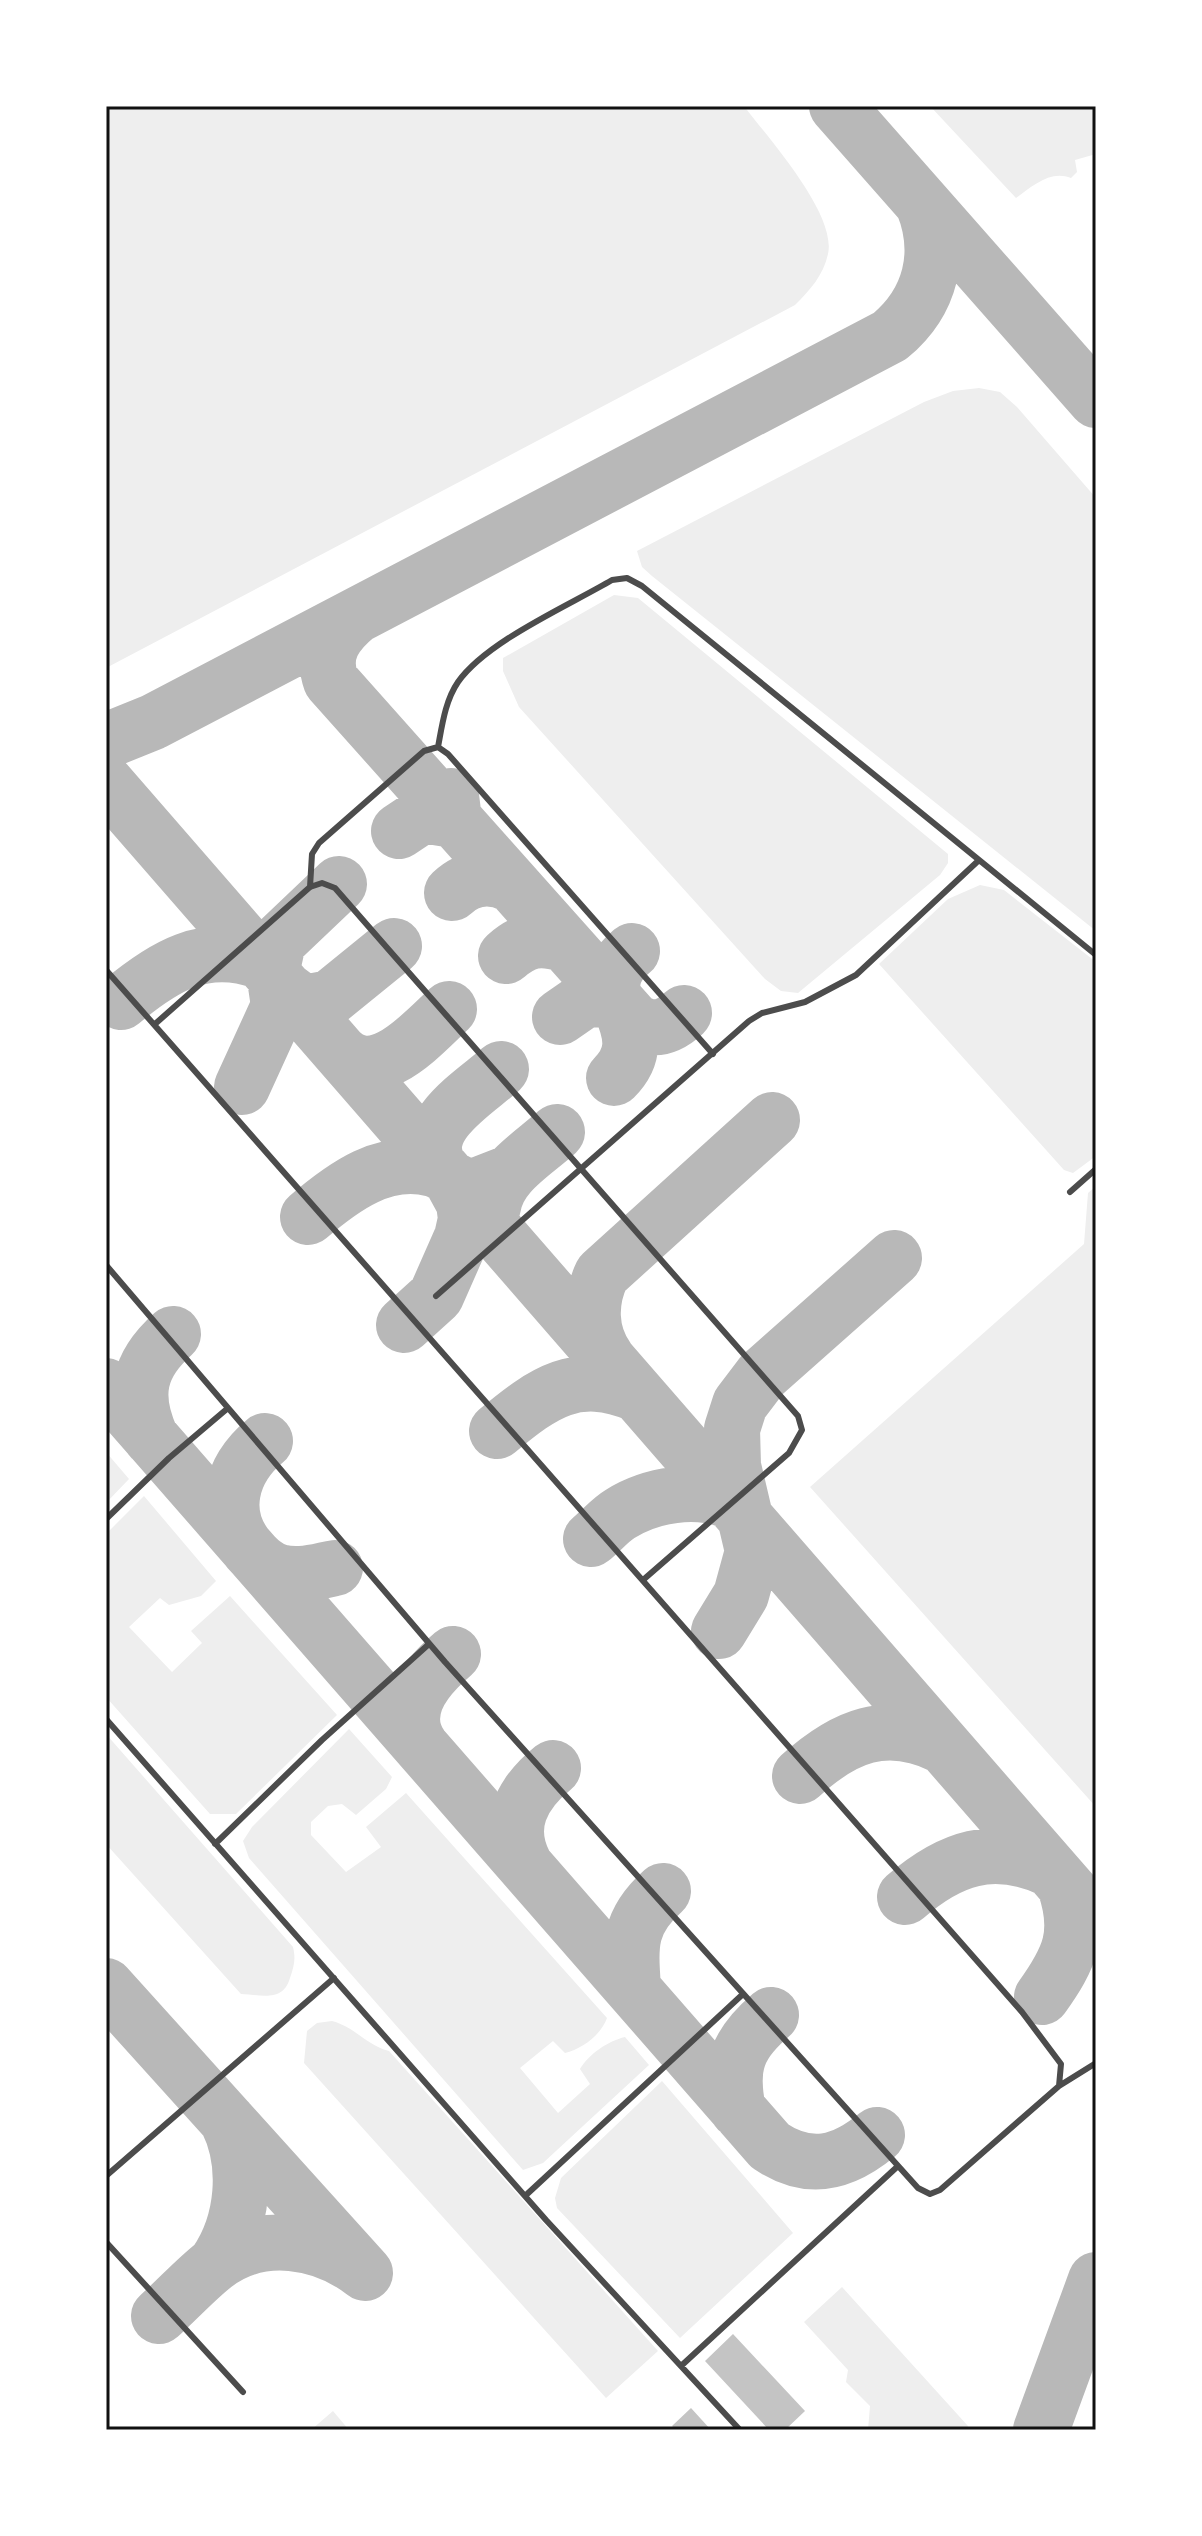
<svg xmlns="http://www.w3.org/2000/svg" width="1202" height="2536" viewBox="0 0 1202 2536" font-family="'Nunito Sans',sans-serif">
<rect width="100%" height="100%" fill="#fff"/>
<path fill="#eee" d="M106 106H744C768 138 837 214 828 254 823 276 810 290 795 305L106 668Z
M930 106H1096V154L1075 160 1077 172 1071 178C1050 170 1033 186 1016 198Z
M979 388 1000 392 1017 407 1096 498V931L652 576 642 567 637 551 924 402 953 391Z
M614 595 638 598 948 854V863L940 875 798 993 781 991 765 979 519 707 503 671V658Z
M980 885 1004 890 1096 962V1156L1073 1173 1064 1170 879 964 948 899Z
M1096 1186V1807L810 1487 1084 1244 1088 1193Z
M106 1452 129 1479 106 1503Z
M144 1496 216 1581 201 1596 169 1605 160 1598 129 1627 172 1672 202 1643 191 1631 230 1596 337 1715 236 1814H210L106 1697V1534Z
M349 1729 392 1777 386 1789 356 1815 342 1804 328 1806 311 1822V1835L346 1872 381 1847 366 1827 406 1793 607 2018C601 2035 582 2049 565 2053L553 2041 520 2068 558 2113 590 2084 580 2069C589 2054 608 2041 625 2037L649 2065 543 2163 523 2170 249 1858 243 1841 252 1827Z
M106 1734 293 1947C296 1959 294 1966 290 1978 283 2002 263 1995 241 1994L106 1844Z
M332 2021C355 2027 366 2045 389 2051L658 2351 606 2398 304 2063 307 2031 317 2023Z
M662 2081 793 2233 680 2338 557 2208 555 2198 561 2178Z
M842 2287 968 2426 966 2430H868L870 2406 846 2382 848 2370 804 2322Z
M333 2411 349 2430H311Z"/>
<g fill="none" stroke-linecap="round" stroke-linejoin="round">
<path stroke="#b8b8b8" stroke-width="56" d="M837 106 1096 400
M357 615C335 633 321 653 331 681L634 1021C654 1032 668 1028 684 1013
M106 741 153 722 890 336C931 302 943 253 923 204
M106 783 1096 1921
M399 831 423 815 454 820 451 796
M452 893C469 877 491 874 512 885
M506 956C525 939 540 937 564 944
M285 989 304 1003 330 998 394 946
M121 1002C163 967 204 941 260 961
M560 1017 586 999 614 1000C609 979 615 965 632 951
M339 1051C376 1088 421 1035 449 1009
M614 1078C636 1056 633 1036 621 1008
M242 1087 279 1006 273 965 278 942 339 884
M438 1164C418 1125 477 1091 501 1069
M493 1207C498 1173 533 1154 557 1132
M308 1217C343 1187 385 1156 433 1169 448 1173 456 1186 473 1187L509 1173
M404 1325 436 1296 462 1237 466 1219 464 1203 452 1181
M607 1358C589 1333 589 1301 602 1274L772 1120
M106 1386 770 2146C809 2172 842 2164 877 2135
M497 1431C544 1392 576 1369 637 1394
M151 1438C132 1395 138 1365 173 1334
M265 1441C231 1469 218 1514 249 1550 258 1560 266 1568 279 1572 297 1577 317 1572 335 1568
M591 1539C601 1531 610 1520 620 1514 652 1494 696 1488 730 1501
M719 1631 741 1595 753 1551 733 1466 732 1429 740 1404 762 1375 894 1258
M421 1746C396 1712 426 1677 453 1654
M800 1776C844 1736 886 1718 943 1746
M525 1865C504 1826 522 1793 553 1768
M905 1897C950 1858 993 1843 1050 1869
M106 1986 365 2273C323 2240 260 2229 214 2265 195 2280 178 2299 159 2316
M633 1988C630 1945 628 1922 663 1891
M1042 1997C1070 1958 1081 1933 1065 1886
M738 2110C729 2066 737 2044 771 2015
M216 2263C244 2222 249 2164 227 2120
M1041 2430 1096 2280"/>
</g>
<path fill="#c4c4c4" d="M733 2334 805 2411 785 2430H769L705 2361Z
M691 2408 711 2430H676L672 2426Z"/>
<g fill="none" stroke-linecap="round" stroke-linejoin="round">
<path stroke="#4c4c4c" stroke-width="6" d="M438 747C442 726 445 701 458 682 487 641 568 606 612 580L627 578 642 586 1096 955
M310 887 312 854 319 843 424 751 438 747 448 754 713 1054
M106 970 1022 2012 1061 2064 1059 2086 940 2190 930 2194 918 2188 445 1662 106 1265
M155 1024 310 887 322 883 335 888 389 950 798 1416 802 1430 789 1453 643 1580
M1070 1192 1096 1169
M436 1296 749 1021 762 1013 805 1002 856 975 978 861
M106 1519 169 1458 228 1408
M106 1719 546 2220 740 2430
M215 1844 322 1740 429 1644
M1059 2086 1096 2063
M106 2176 334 1978
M525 2196 743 1994
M106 2242 243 2392
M681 2366 898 2166"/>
</g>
<rect width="1202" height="2536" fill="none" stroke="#ffffff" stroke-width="216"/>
<rect x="108" y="108" width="986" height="2320" fill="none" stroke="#111" stroke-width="3"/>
</svg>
